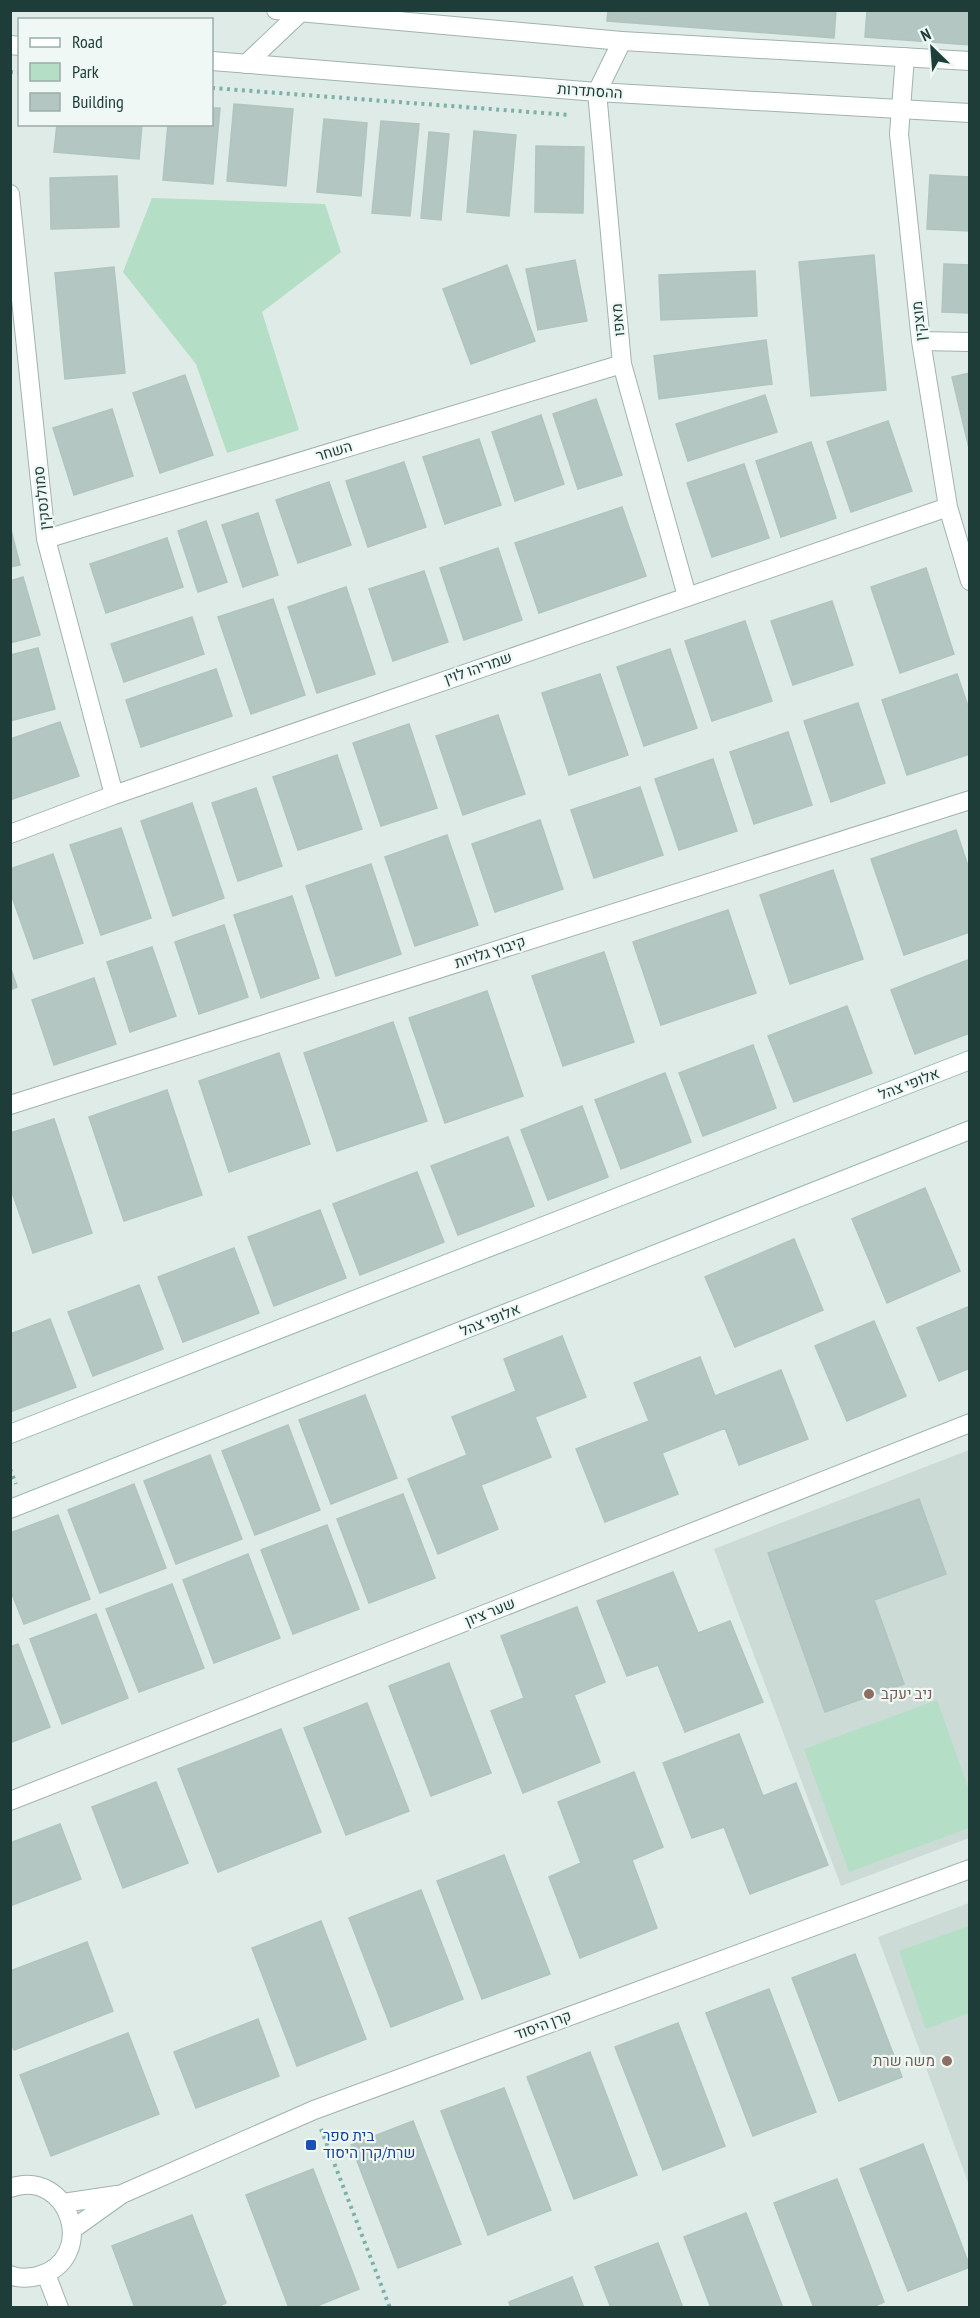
<svg xmlns="http://www.w3.org/2000/svg" width="980" height="2318" viewBox="0 0 980 2318" font-family="'PT Sans Narrow',Heebo,sans-serif">
<rect width="100%" height="100%" fill="#deebe7"/>
<path fill="#ccdbd6" d="M969 1450V1838L841 1886 714 1549Z
M969 1903V2185L878 1937Z"/>
<path fill="#b5dec6" d="M152 198 325 204 341 252 262 312 299 430 227 453 196 364 123 272Z
M937 1700 969 1790V1828L849 1872 804 1749Z
M969 1926V2013L926 2029 899 1951Z"/>
<path fill="#b3c6c1" stroke="#b0c5bf" stroke-width="1.5" d="M608 10H836L834 38 607 21Z
M867 10H970V45L865 37Z
M234 104 293 109 286 186 227 181Z
M212 108H220L213 184 163 180 168 124H212Z
M324 119 367 123 361 196 317 192Z
M381 121 419 124 410 216 372 213Z
M57 124H142L139 159 54 152Z
M474 131 516 135 509 216 467 212Z
M429 132 449 134 441 220 421 218Z
M536 146 584 147 583 213 535 212Z
M930 175 970 177V231L927 229Z
M117 176 119 227 51 229 50 178Z
M874 255 886 390 811 396 799 262Z
M575 260 587 321 538 330 526 269Z
M944 264 970 265V313L942 312Z
M507 265 535 341 471 364 443 289Z
M114 267 125 373 65 379 55 273Z
M755 271 757 316 661 320 659 275Z
M766 340 772 384 659 399 654 356Z
M970 373V448H969L952 377Z
M185 375 213 455 160 473 133 393Z
M765 395 777 432 688 461 676 424Z
M596 399 622 475 578 489 553 414Z
M112 409 133 476 74 495 53 428Z
M541 415 564 484 515 501 492 432Z
M888 421 912 491 851 512 827 442Z
M479 439 501 505 445 524 423 457Z
M811 442 836 518 781 537 756 461Z
M404 462 426 527 368 547 346 481Z
M744 464 769 538 712 557 687 483Z
M329 482 351 545 298 563 276 500Z
M622 507 646 576 539 613 515 543Z
M258 513 278 575 243 587 222 525Z
M206 521 227 582 198 592 178 531Z
M10 526 20 565 10 567Z
M167 538 183 587 106 613 90 564Z
M498 548 522 620 464 640 440 568Z
M926 568 954 654 900 673 871 587Z
M424 571 448 642 393 661 369 589Z
M23 577 40 635 10 643V581Z
M346 587 375 674 317 693 288 607Z
M273 599 305 695 251 714 218 617Z
M832 601 853 665 793 685 771 621Z
M192 617 204 654 124 682 111 644Z
M745 621 772 701 712 721 685 641Z
M38 648 55 709 10 721V655Z
M670 649 697 728 644 746 617 667Z
M216 669 232 716 141 747 126 700Z
M600 674 628 755 569 775 542 693Z
M957 674 970 712V754L907 775 882 700Z
M858 703 885 783 831 802 804 721Z
M498 715 525 794 463 815 436 736Z
M60 722 79 776 10 800V739Z
M409 724 437 808 381 826 353 743Z
M788 732 812 805 754 824 730 752Z
M337 755 362 829 298 850 273 777Z
M713 759 737 831 679 850 655 779Z
M640 787 663 855 594 878 571 810Z
M256 788 282 866 238 881 212 803Z
M192 803 224 898 173 916 141 821Z
M540 820 563 889 495 912 472 844Z
M121 828 151 918 101 935 70 845Z
M956 830 970 872V932L904 955 871 859Z
M447 835 478 925 415 946 385 857Z
M53 854 83 943 34 959 10 891V869Z
M371 864 401 954 336 976 306 886Z
M833 870 863 959 790 984 760 895Z
M292 896 319 978 261 998 234 915Z
M728 910 756 993 661 1025 633 942Z
M224 925 248 997 199 1014 175 942Z
M152 947 176 1016 130 1032 107 962Z
M604 952 634 1042 563 1066 532 976Z
M970 959V1033L915 1054 891 990Z
M10 966 17 987 10 990Z
M94 978 116 1044 54 1065 32 1000Z
M487 991 523 1096 445 1123 409 1018Z
M847 1006 872 1073 794 1102 768 1036Z
M393 1022 427 1121 337 1151 304 1053Z
M753 1045 776 1108 703 1136 679 1073Z
M279 1053 310 1144 229 1172 199 1081Z
M665 1073 691 1142 621 1169 595 1100Z
M167 1090 202 1195 124 1221 89 1117Z
M582 1106 608 1177 548 1200 521 1130Z
M54 1119 92 1233 33 1253 10 1186V1133Z
M508 1137 534 1206 458 1235 431 1166Z
M417 1172 444 1242 360 1275 333 1204Z
M925 1188 960 1271 887 1303 852 1219Z
M320 1210 346 1278 274 1306 248 1237Z
M794 1239 823 1310 735 1347 705 1277Z
M234 1248 259 1313 183 1342 158 1277Z
M139 1285 163 1349 93 1376 68 1312Z
M970 1306V1368L939 1381 917 1328Z
M50 1319 76 1387 10 1412V1334Z
M874 1321 906 1396 847 1421 815 1346Z
M562 1336 586 1397 535 1417 551 1457 481 1485 498 1529 438 1554 408 1479 467 1455 452 1417 516 1391 504 1359Z
M700 1357 715 1396 781 1370 808 1439 739 1465 725 1428 662 1453 678 1494 605 1522 576 1449 649 1421 634 1383Z
M365 1395 397 1478 331 1504 299 1420Z
M288 1425 320 1510 255 1535 222 1451Z
M210 1455 242 1539 176 1564 144 1481Z
M134 1484 166 1568 100 1593 68 1510Z
M403 1494 435 1578 369 1603 337 1519Z
M919 1499 946 1574 874 1600 904 1684 825 1712 768 1553Z
M58 1515 90 1599 24 1624 10 1589V1533Z
M327 1525 359 1609 293 1634 261 1550Z
M248 1554 280 1638 214 1663 183 1580Z
M673 1572 698 1633 730 1621 763 1702 685 1732 658 1665 627 1676 597 1601Z
M172 1584 204 1668 139 1692 106 1609Z
M577 1607 605 1682 574 1695 600 1762 523 1793 491 1711 524 1698 501 1636Z
M96 1614 128 1698 62 1724 30 1639Z
M18 1644 50 1727 10 1743V1647Z
M449 1663 491 1773 431 1796 389 1686Z
M367 1703 409 1811 346 1835 304 1728Z
M281 1729 321 1832 218 1872 178 1769Z
M739 1734 763 1796 796 1783 828 1865 750 1894 724 1827 692 1838 663 1763Z
M634 1772 663 1847 632 1860 657 1928 580 1958 549 1877 581 1863 558 1802Z
M156 1782 188 1863 123 1888 92 1807Z
M60 1824 81 1879 10 1906V1843Z
M504 1855 550 1974 482 1999 437 1881Z
M421 1890 463 1999 391 2027 349 1918Z
M321 1921 366 2039 297 2066 252 1948Z
M87 1942 113 2011 14 2050 10 2040V1971Z
M855 1954 902 2077 839 2101 792 1978Z
M769 1989 816 2112 753 2136 706 2013Z
M258 2019 279 2076 196 2108 174 2052Z
M678 2023 725 2146 663 2170 615 2047Z
M128 2033 159 2114 51 2156 20 2075Z
M590 2052 637 2175 574 2199 527 2077Z
M504 2088 551 2210 488 2235 441 2111Z
M413 2121 461 2244 398 2268 351 2145Z
M923 2144 970 2267 908 2291 860 2169Z
M313 2169 359 2289 312 2308H289L246 2195Z
M837 2179 884 2302 870 2308H814L774 2203Z
M746 2213 783 2308H711L684 2237Z
M192 2215 226 2303 216 2308H135L112 2246Z
M658 2243 683 2308H611L595 2267Z
M572 2277 584 2308H511L509 2302Z"/>
<g fill="none" stroke-linecap="round" stroke-linejoin="round">
<defs>
<path id="minor" d="M622 41 597 92 622 364 687 596
M905 57 899 134 921 341 948 507 970 581
M246 64 303 10
M10 194 46 539 114 795
M921 341 970 342
M46 539 622 364
M10 834 114 795 948 507
M10 1105 970 800
M10 1801 970 1423
M46 2274 59 2308"/>
<path id="tertiary" d="M276 10 622 41 970 61
M10 45 20 46
M212 61 597 92 970 113
M10 2188C70 2167 99 2259 38 2276 29 2278 19 2279 10 2275
M63 2203 117 2195
M73 2229 122 2194 314 2110 970 1869"/>
<path id="secondary" d="M10 1434 970 1060
M10 1509 970 1130"/>
</defs>
<use href="#minor" stroke="#a1b3af" stroke-width="20"/>
<use href="#tertiary" stroke="#a1b3af" stroke-width="20"/>
<use href="#secondary" stroke="#9cb8b2" stroke-width="20"/>
<path stroke="#7cb1a8" stroke-width="4" stroke-dasharray="3 4.5" stroke-linecap="butt" d="M10 72 20 73
M212 88 570 115
M10 1469 16 1484
M321 2129 390 2308"/>
<use href="#minor" stroke="#fff" stroke-width="18"/>
<use href="#tertiary" stroke="#fff" stroke-width="18"/>
<use href="#secondary" stroke="#fff" stroke-width="18"/>
</g>
<g fill="#8d6e63" stroke="#eff8f4" stroke-width="2">
<circle cx="869" cy="1694" r="6"/>
<circle cx="947" cy="2061" r="6"/>
</g>
<rect fill="#1a4fb4" stroke="#eff8f4" stroke-width="2" x="305" y="2139" width="12" height="12" rx="3"/>
<g text-anchor="middle" stroke-width="4.5" stroke-linejoin="round" paint-order="stroke">
<g font-size="15" fill="#1e3c38" stroke="#eff8f4">
<text transform="translate(590 91) rotate(4)" y="5">ההסתדרות</text>
<text transform="translate(618 320) rotate(-95)" y="5">מאפו</text>
<text transform="translate(919 321) rotate(-96)" y="5">מוצקין</text>
<text transform="translate(334 451) rotate(-17)" y="5">השחר</text>
<text transform="translate(42 498) rotate(-96)" y="5">סמולנסקין</text>
<text transform="translate(478 668) rotate(-19)" y="5">שמריהו לוין</text>
<text transform="translate(490 952) rotate(-18)" y="5">קיבוץ גלויות</text>
<text transform="translate(909 1084) rotate(-21)" y="5">אלופי צהל</text>
<text transform="translate(490 1320) rotate(-22)" y="5">אלופי צהל</text>
<text transform="translate(490 1612) rotate(-22)" y="5">שער ציון</text>
<text transform="translate(543 2025) rotate(-20)" y="5">קרן היסוד</text>
</g>
<g font-size="15" fill="#785e54" stroke="#eff8f4" text-anchor="start">
<text x="881" y="1699">ניב יעקב</text>
<text x="935" y="2066" text-anchor="end">משה שרת</text>
</g>
<g font-size="15" fill="#164399" stroke="#eff8f4" text-anchor="start">
<text x="323" y="2141">בית ספר<tspan x="323" dy="17">שרת/קרן היסוד</tspan></text>
</g>
</g>
<rect width="980" height="2318" fill="none" stroke="#1e3c38" stroke-width="24"/>
<rect x="18" y="18" width="195" height="108" fill="#eff8f4" stroke="#9bada9" stroke-width="1.5"/>
<rect x="30" y="38" width="30" height="9" fill="#ffffff" stroke="#9bada9" stroke-width="1.5"/>
<text x="72" y="48" font-size="18" fill="#1e3c38">Road</text>
<rect x="30" y="63" width="30" height="18" fill="#b5dec6" stroke="#9bada9" stroke-width="1.5"/>
<text x="72" y="78" font-size="18" fill="#1e3c38">Park</text>
<rect x="30" y="93" width="30" height="18" fill="#b3c6c1" stroke="#9bada9" stroke-width="1.5"/>
<text x="72" y="108" font-size="18" fill="#1e3c38">Building</text>
<g transform="translate(932 48) rotate(335)" stroke="#eff8f4" stroke-width="4.5" paint-order="stroke">
<path d="M0-4.5L10 22L0 15L-10 22Z" fill="#1e3c38"/>
<text y="-9" font-size="16" font-weight="bold" text-anchor="middle" fill="#1e3c38">N</text>
</g>
</svg>
